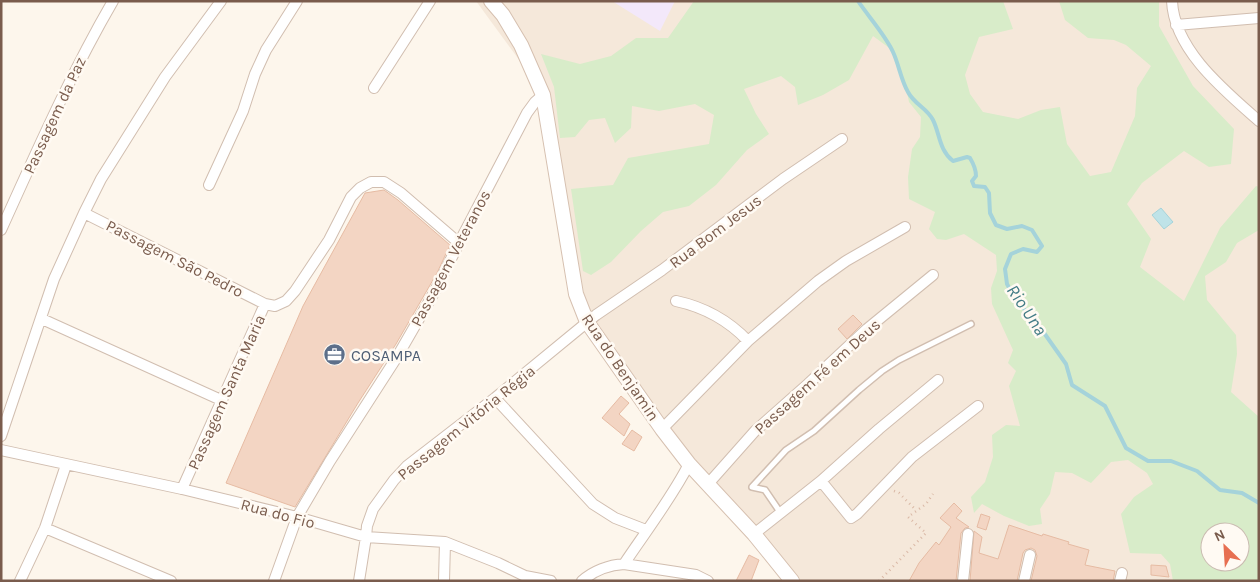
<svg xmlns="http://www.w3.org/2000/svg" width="1260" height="582" viewBox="0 0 1260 582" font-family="Karla,sans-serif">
<rect width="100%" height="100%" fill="#fdf6ec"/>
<path fill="#f5e8da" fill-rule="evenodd" d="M476 1H1259V581H798L689 464 585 315 547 98ZM1210 532H1240V562H1210Z"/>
<path fill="#f3e8fa" d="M612 1H675L660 31Z"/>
<path fill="#d8ecc9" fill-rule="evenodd" d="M694 1H1003L1013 29 979 37 965 75 970 94 983 112 1018 119 1041 110 1060 107 1067 144 1090 176 1111 172 1135 116 1137 88 1151 66 1126 45 1114 40 1088 38 1065 20 1059 1H1159V26L1193 86 1234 129 1231 164 1209 167 1184 151 1142 183 1127 204 1151 239 1140 267 1184 301 1220 228 1256 186 1259 187V230L1237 243 1226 262 1205 276 1207 300 1236 335 1237 354 1231 392 1259 417V581H1173L1170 564 1161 554 1130 553 1121 514 1134 497 1153 484 1147 473 1128 460 1111 462 1091 483 1072 473 1055 472 1050 494 1040 509 1042 524 1029 526 1004 516 982 504 974 513 971 497 985 482 993 457 992 435 1006 425 1020 426 1009 386 1016 371 1008 363 1013 350 992 304 991 288 997 271 996 255 964 234 946 240 937 239 929 229 935 212 909 199 908 177 912 149 920 137 921 117 909 102 907 92 892 50 873 36 849 80 823 95 798 105 795 87 781 76 744 89 756 114 769 134 747 150 716 185 689 206 663 212 641 231 611 262 591 275 583 271 571 189 613 185 628 158 709 144 714 115 695 104 659 111 632 106 631 128 615 143 605 118 589 120 575 137 560 138 554 87 541 54 580 64 611 56 636 38H668ZM1210 532H1240V562H1210Z"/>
<path fill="#bfe3e8" stroke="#a5d3da" d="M1161 208 1173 222 1164 229 1152 215Z"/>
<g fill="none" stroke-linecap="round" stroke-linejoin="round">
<path stroke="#a5d3da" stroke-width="4" d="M858 1C868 16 886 36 893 52 899 65 901 80 908 92 914 104 927 108 933 120 940 134 939 150 953 161L967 157 970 158C973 163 976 171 976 176L972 181 974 186 985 187 989 193 990 213 996 225 1007 229 1022 226 1032 230 1042 246 1037 252 1023 249 1011 254 1005 269 1007 284 1016 300 1037 323 1066 364 1072 385 1105 406 1126 448 1148 461H1171L1197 471 1220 490 1242 493 1259 503"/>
</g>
<path fill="#f3d5c3" stroke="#e6bba3" d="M384 190 398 200 450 245 437 273 396 344 358 403 295 507 226 483 303 306 365 193Z
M853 315 862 324 847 339 838 329Z
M621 396 629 403 619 414 630 424 624 436 602 418Z
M632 430 642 437 634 451 622 444Z
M954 503 962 511 956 518 969 527 965 528 961 533 956 581H909L919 563 936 542 939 545 951 527 940 518Z
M981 514 990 517 986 530 977 527Z
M1009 525 1042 536 1043 534 1069 542 1068 544 1089 550 1085 565 1115 571 1113 581H1031L1037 556 1035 550 1031 548 1025 550 1023 553 1017 581H970L974 531 982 537 979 553 998 559Z
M749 555 759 560 751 581H736Z
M1151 565 1166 566 1169 577 1151 575Z"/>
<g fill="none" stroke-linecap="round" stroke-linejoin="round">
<defs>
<path id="service" d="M780 512 765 490 752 487 786 450 814 431 859 390 882 371 899 360 971 324"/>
<path id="minor" d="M1172 1C1174 50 1225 91 1259 121
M1176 25 1259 18
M374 88 430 1
M209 185 243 111 255 74 266 50 297 1
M84 213 265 304 275 306 286 301 295 291 329 240 351 197 360 188 371 182H384L401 193 459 243
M1 230C36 153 70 75 113 1
M676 301C704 307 728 320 748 341
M42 319 221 400
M495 398 593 504 615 518 646 530
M662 429 748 341 818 281 846 261 905 227
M1 436 54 279 84 213 101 179 165 77 221 1
M1 450 182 489 297 517 366 537 445 542 498 563 525 576 551 581
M821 481 851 518 857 514 912 457 978 406
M708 484 755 431 808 384 867 329 933 275
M182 489 265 304
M45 528 171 581
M754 534 821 481 879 429 938 380
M624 564C646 531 671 499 689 464
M20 581 45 528 66 465
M274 581 297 517 330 461 397 357 435 291 459 243 527 113 535 102 543 95
M359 581 366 537 367 526 373 509 394 480 407 466 495 398 596 315 662 270 783 179 842 139
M444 581 445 542
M582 581C593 571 609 565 624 564L696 575 708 581
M963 581 968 534
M1024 581 1030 555
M1120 581 1122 573"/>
<path id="secondary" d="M491 1 503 15 521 45 543 95 576 294 587 322 662 429 689 464 754 534 792 581"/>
</defs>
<use href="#service" stroke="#d1beb0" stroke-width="8"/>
<use href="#minor" stroke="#d1beb0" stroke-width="12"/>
<use href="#secondary" stroke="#d6c0b0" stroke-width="16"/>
<path stroke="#d9b8a5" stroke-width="2.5" stroke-dasharray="1 4" stroke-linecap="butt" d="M894 491 899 493 916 510
M879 581 926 533 908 517 926 504 933 494"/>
<use href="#service" stroke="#fff" stroke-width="5"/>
<use href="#minor" stroke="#fff" stroke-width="10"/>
<use href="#secondary" stroke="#fff" stroke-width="14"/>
</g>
<defs>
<symbol id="office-disc" viewBox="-11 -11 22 22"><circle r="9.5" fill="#5c6f8a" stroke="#fffaf3"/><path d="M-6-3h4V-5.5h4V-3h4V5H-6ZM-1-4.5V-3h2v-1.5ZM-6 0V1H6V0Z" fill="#fff"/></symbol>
</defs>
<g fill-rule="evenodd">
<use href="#office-disc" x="322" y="342" width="25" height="25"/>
</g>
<g text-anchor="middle" stroke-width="5" stroke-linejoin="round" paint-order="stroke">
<g font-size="16" fill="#7a5c4d" stroke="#fffaf3">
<text transform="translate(54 115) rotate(-65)" y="6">Passagem da Paz</text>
<text transform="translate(715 231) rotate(-37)" y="6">Rua Bom Jesus</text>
<text transform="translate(175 258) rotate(27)" y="6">Passagem São Pedro</text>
<text transform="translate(450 258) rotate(-62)" y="6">Passagem Veteranos</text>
<text transform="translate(621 367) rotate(56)" y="6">Rua do Benjamin</text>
<text transform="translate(817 376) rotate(-42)" y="6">Passagem Fé em Deus</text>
<text transform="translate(226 392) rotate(-66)" y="6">Passagem Santa Maria</text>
<text transform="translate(466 422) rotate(-39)" y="6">Passagem Vitória Régia</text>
<text transform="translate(278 513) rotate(15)" y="6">Rua do Fio</text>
</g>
<g font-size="16" fill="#4e5e75" stroke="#fffaf3" text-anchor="start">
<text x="351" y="361">COSAMPA</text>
</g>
<g font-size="18" font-style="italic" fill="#437c86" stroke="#fffaf3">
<text transform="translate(1027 310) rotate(56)" y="6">Rio Una</text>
</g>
</g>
<rect width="1260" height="582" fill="none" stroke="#7a5c4d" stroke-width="5"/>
<g transform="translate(1225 547) rotate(335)"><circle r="24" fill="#fffaf3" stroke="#cabbb1"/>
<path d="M0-4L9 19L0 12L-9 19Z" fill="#e76f51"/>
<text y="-8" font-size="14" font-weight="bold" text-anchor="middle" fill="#7a5c4d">N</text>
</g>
</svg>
